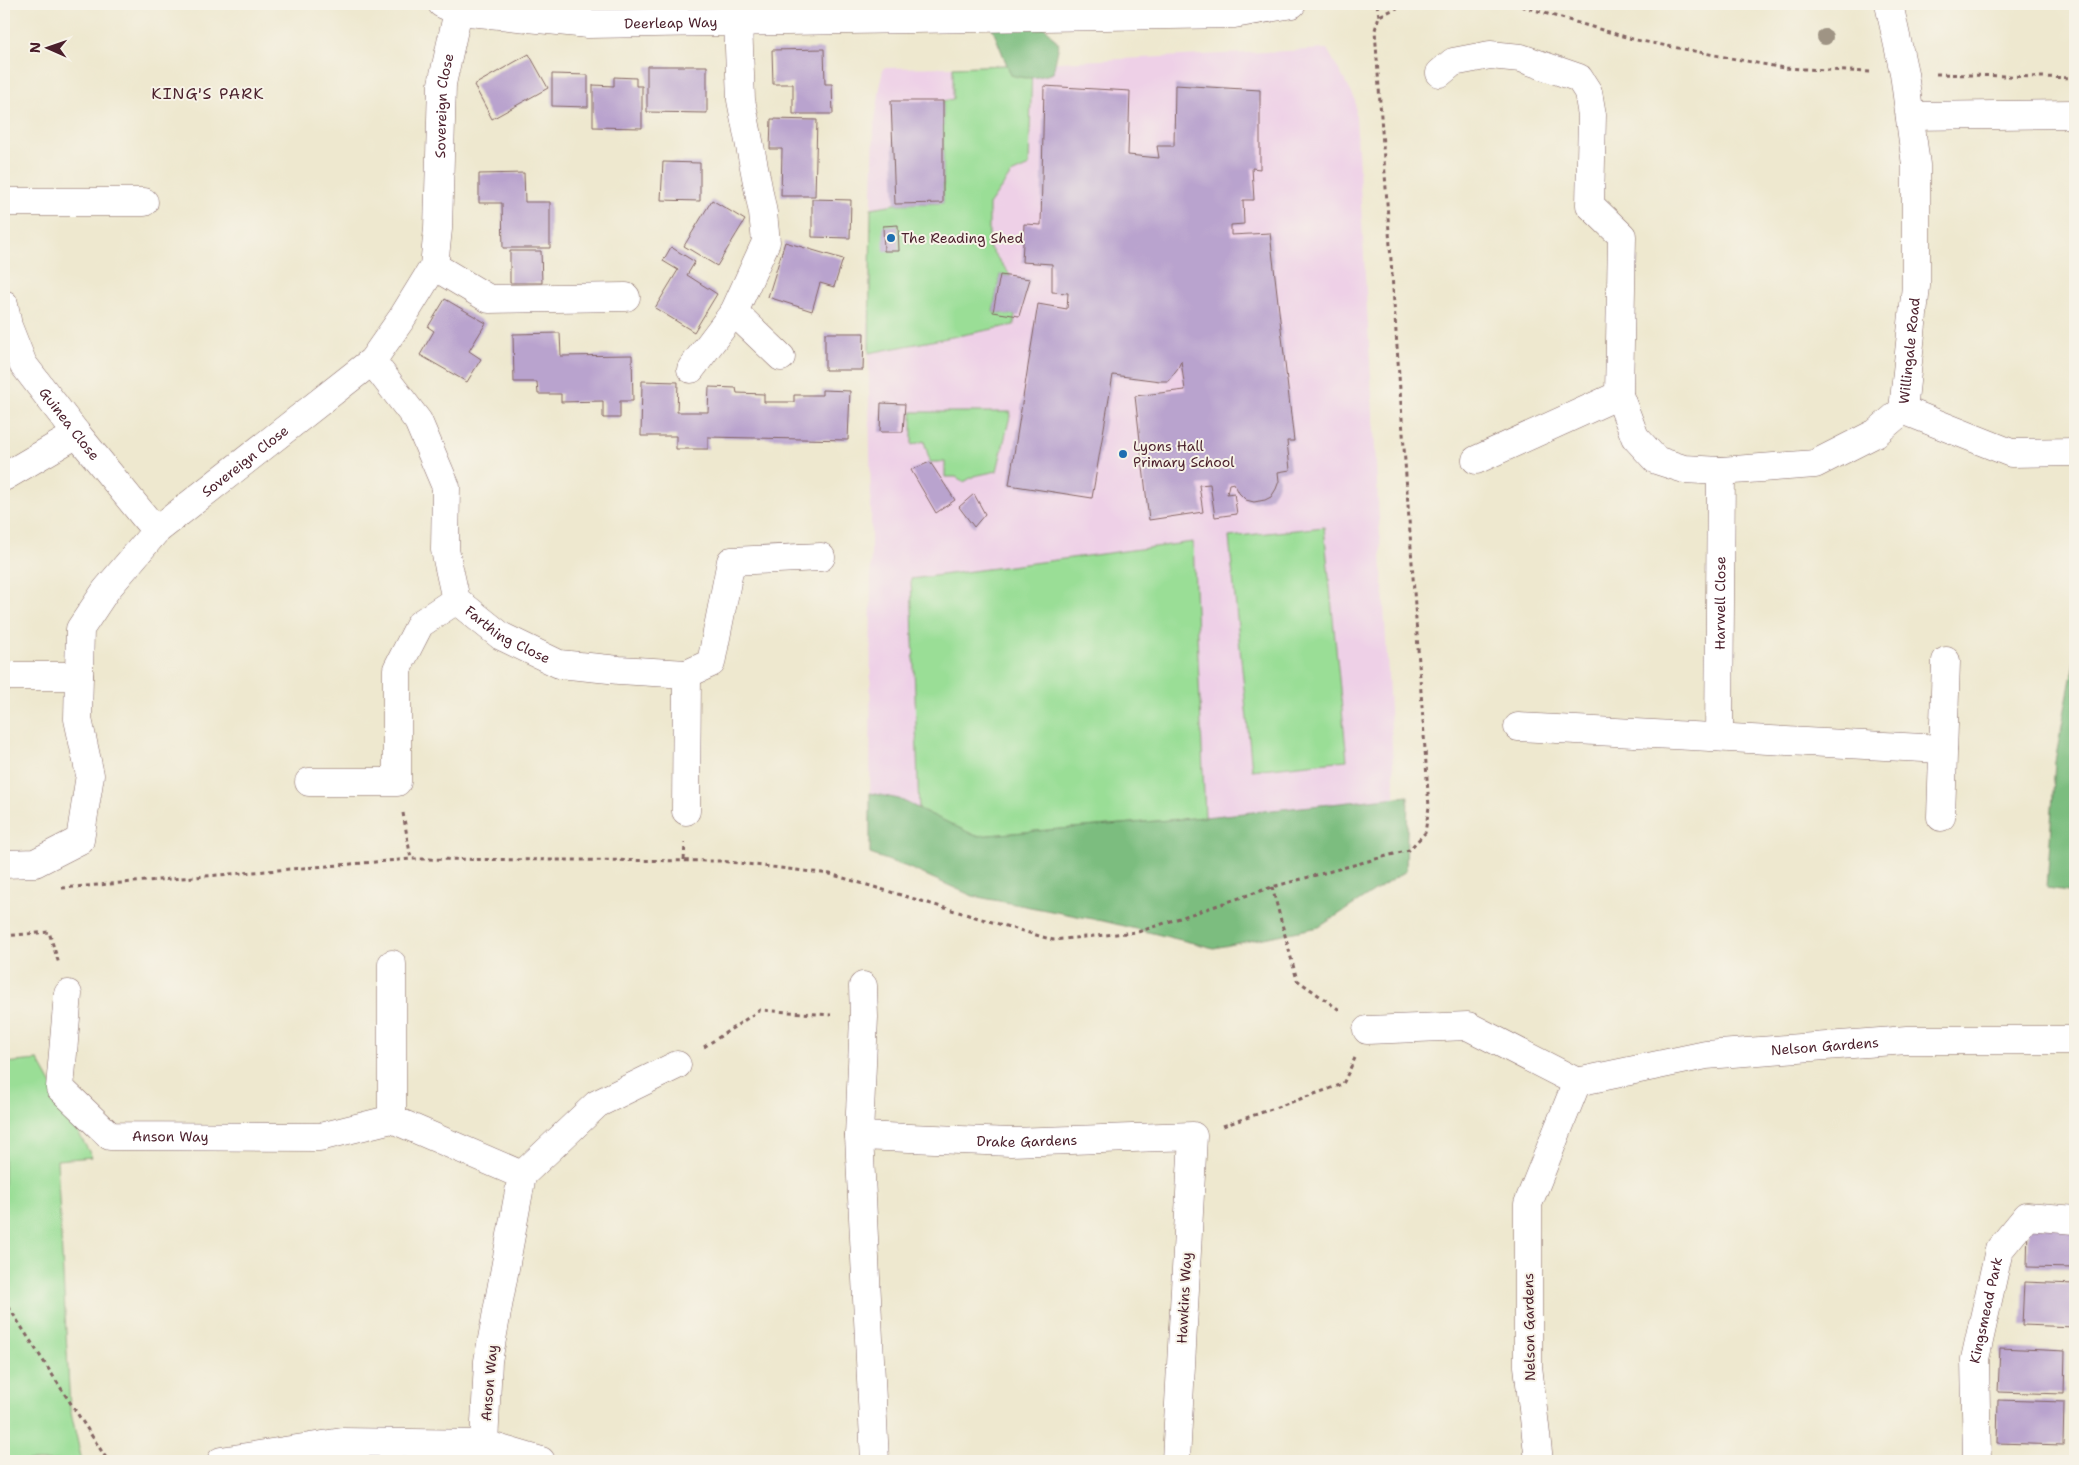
<svg xmlns="http://www.w3.org/2000/svg" width="2079" height="1465" viewBox="0 0 2079 1465" font-family="'Shantell Sans',sans-serif">
<rect width="100%" height="100%" fill="#f7f3e8"/>
<filter id="ink" filterUnits="userSpaceOnUse"><feTurbulence type="fractalNoise" baseFrequency=".02" numOctaves="2"/><feDisplacementMap in="SourceGraphic" scale="10" xChannelSelector="R" yChannelSelector="G"/><feConvolveMatrix kernelMatrix="1 2 1 2 8 2 1 2 1" color-interpolation-filters="sRGB"/></filter>
<filter id="wash" filterUnits="userSpaceOnUse"><feTurbulence type="fractalNoise" baseFrequency=".0096" numOctaves="4" result="noise"/><feDisplacementMap in="SourceGraphic" scale="20" xChannelSelector="R" yChannelSelector="G"/><feGaussianBlur stdDeviation="1.12" result="paint"/><feColorMatrix in="noise" values="0 0 0 0 0 0 0 0 0 0 0 0 0 0 0 0 0 1.4 0 .05"/><feComposite in="paint" operator="in"/></filter>
<g filter="url(#wash)">
<rect width="100%" height="100%" fill="#eee8cf"/>
<path fill="#eed0e7" d="M1327 49 1355 99 1397 832 870 854 871 507 868 337 874 127 883 68 953 67Z"/>
<path fill="#9ade96" stroke="#727e60" d="M1032 64 1029 166 1011 174 989 205V247L1011 276 1000 275 993 312 1015 315 1014 325 869 353 871 208 895 204 943 203V101L953 99V67Z
M912 412H1011L997 471 974 476 964 482 956 477H945V462H930L924 441 912 445Z
M1324 527 1347 760 1252 770 1229 537Z
M1193 542 1205 817 920 841 911 579Z
M38 1060 92 1157 57 1160 70 1408 82 1461H4V1063Z"/>
<path fill="#7bbd7f" stroke="#626e55" d="M1032 12 1059 44 1053 73C1038 78 1025 80 1011 75L991 25Z
M2075 658V892L2047 888 2055 761Z
M870 793 899 799 976 836 1205 817 1408 796 1406 871 1319 927 1214 948 1103 921 973 896 907 867 870 854Z"/>
<g id="blocks">
<path fill="#b9a3ce" d="M824 49 825 84H832L833 114H793V84H773L772 50Z
M529 54 548 88 492 119 474 85Z
M647 66H707V113L647 112Z
M552 74 588 75V107L552 106Z
M614 77 636 78V86H642V128L593 127V85L614 86Z
M1175 85 1260 90V169L1252 168 1254 200H1243L1244 224 1231 225V235L1270 233 1294 441H1287L1290 470 1278 472 1279 481 1276 489 1271 497 1265 500 1254 502 1246 500 1239 493 1234 483 1229 484 1227 494 1234 493 1237 514 1215 517 1210 484 1199 485 1203 512 1149 520 1135 396 1185 390 1181 361 1178 368 1168 381H1160L1113 375 1092 498 1009 485 1038 304 1067 309 1068 293 1052 292V264L1022 262 1024 224 1041 225 1044 86 1130 91 1128 155 1159 158 1157 146H1174Z
M891 101H943V203L895 204Z
M771 119 817 120 815 196H781L782 149H770Z
M663 162 700 163V201L661 200Z
M524 173 525 202H550V248H503L502 203H479V174Z
M812 199 851 200 850 238 812 237Z
M712 200 745 220 717 266 684 246Z
M898 225 899 251H884L883 226Z
M785 242 843 259 834 287 820 283 812 311 768 297Z
M671 247 695 262 687 275 717 294 694 332 655 308 678 270 663 261Z
M510 251H541L542 283H510Z
M1000 275 1030 279 1019 316 993 312Z
M445 299 486 323 469 351 481 359 467 382 420 355 434 331 428 327Z
M560 333 561 356 632 355 633 401H620V418H603V401L561 402V394H538L537 382H514L513 334Z
M825 333H864L863 370H825Z
M642 381 678 382 677 412H708L709 387 736 388 737 393 764 394V402H794V395H822V390L850 391 848 440 708 437V449H676V436H641Z
M881 403 905 404 903 432H880Z
M930 462 955 500 936 513 911 470Z
M974 494 985 514 974 527 959 507Z
M2028 1223 2075 1225V1268L2027 1267Z
M2024 1282 2075 1284V1327L2022 1325Z
M2000 1348 2065 1351 2064 1394 1998 1392Z
M1998 1400 2064 1402 2063 1445 1997 1443Z"/>
</g>
</g>
<g filter="url(#ink)">
<use href="#blocks" fill-opacity="0" stroke="#836564" stroke-width="1"/>
<g fill="none" stroke-linecap="round" stroke-linejoin="round">
<defs>
<g id="minor">
<path id="s1" d="M442 4 458 11 588 24 1234 14 1292 4"/>
<path id="s2" d="M1440 73 1453 62 1490 55 1521 58 1579 78 1588 92 1592 115 1590 205 1622 236 1619 395 1635 437 1656 460 1684 469 1721 471 1815 464 1876 433 1903 410 1916 286V165L1904 73 1889 4"/>
<path d="M1910 116 2075 114"/>
<path d="M4 202H144"/>
<path d="M434 266 489 299 626 297"/>
<path id="s3" d="M4 304 8 326 23 364 77 434 156 531"/>
<path d="M734 312 781 357"/>
<path id="s4" d="M372 361 418 421 446 487 445 550 456 600 501 636 559 664 619 670 687 674 686 811"/>
<path d="M691 369 734 312 766 242 763 213 741 100 738 22"/>
<path d="M1903 410 2011 453 2075 452"/>
<path d="M1476 460 1619 395"/>
<path d="M4 477 77 434"/>
<path d="M687 674 711 663 731 561 821 557"/>
<path d="M4 676H79"/>
<path d="M1518 727 1943 749"/>
<path id="s5" d="M1719 737 1721 471"/>
<path d="M309 782H397V669L420 624 456 600"/>
<path d="M1941 817 1946 661"/>
<path id="s6" d="M4 864 35 863 80 840 90 775 78 719 80 629 106 590 156 531 372 361 402 318 434 266 438 229 442 84 458 11"/>
<path d="M863 986 864 1017 859 1136 875 1461"/>
<path id="s7" d="M68 994 60 1088 110 1136 320 1137 392 1119 522 1175 488 1361 484 1444"/>
<path d="M1367 1030 1468 1026 1577 1082"/>
<path d="M392 1119V964"/>
<path id="s8" d="M859 1136 1011 1142 1193 1136 1176 1461"/>
<path d="M522 1175 597 1104 677 1065"/>
<path d="M221 1461 342 1442 484 1444 541 1461"/>
<path id="s9" d="M1539 1461 1528 1366V1204L1577 1082 1706 1055 1907 1040H2075"/>
<path id="s10" d="M1977 1461 1975 1359 1999 1250 2027 1216 2075 1220"/>
</g>
</defs>
<use href="#minor" stroke="#836564" stroke-width="29"/>
<path stroke="#836564" stroke-width="3" stroke-dasharray="4 4" stroke-linecap="butt" d="M1377 4 1379 16
M1514 4 1636 40 1783 68 1870 72
M1936 74 2075 78
M403 813 411 859
M684 860 685 843
M1272 887 1297 980 1341 1011
M62 888 411 859 721 861 830 874 1053 940 1138 932 1272 887 1409 850 1425 833 1429 807 1375 30 1379 16 1406 4
M4 936 49 932 59 964
M704 1047 760 1010 831 1015
M1223 1126 1343 1084 1355 1058
M4 1300 108 1461"/>
<use href="#minor" stroke="#fff" stroke-width="28"/>
</g>
<circle fill="#9f9484" cx="1825" cy="37" r="8"/>
</g>
<g fill="#1f6fb2" stroke="#f7f3e8" stroke-width="2">
<circle cx="891" cy="238" r="5"/>
<circle cx="1123" cy="454" r="5"/>
</g>
<g text-anchor="middle" stroke-width="4" stroke-linejoin="round" paint-order="stroke">
<g font-size="14" fill="#4a1f2b" stroke="#f7f3e8">
<text dy="5" stroke="none"><textPath href="#s1" startOffset="231">Deerleap Way</textPath></text>
<text dy="5" stroke="none"><textPath href="#s6" startOffset="968">Sovereign Close</textPath></text>
<text dy="5" stroke="none"><textPath href="#s2" startOffset="881">Willingale Road</textPath></text>
<text dy="5" stroke="none"><textPath href="#s3" startOffset="139">Guinea Close</textPath></text>
<text dy="5" stroke="none"><textPath href="#s6" startOffset="532">Sovereign Close</textPath></text>
<text dy="5" stroke="none"><textPath href="#s5" startOffset="134">Harwell Close</textPath></text>
<text dy="5" stroke="none"><textPath href="#s4" startOffset="324">Farthing Close</textPath></text>
<text dy="5" stroke="none"><textPath href="#s9" startOffset="640">Nelson Gardens</textPath></text>
<text dy="5" stroke="none"><textPath href="#s7" startOffset="224">Anson Way</textPath></text>
<text dy="5" stroke="none"><textPath href="#s8" startOffset="168">Drake Gardens</textPath></text>
<text transform="translate(1184 1298) rotate(-87)" y="5">Hawkins Way</text>
<text dy="5" stroke="none"><textPath href="#s10" startOffset="152">Kingsmead Park</textPath></text>
<text transform="translate(1529 1327) rotate(-91)" y="5">Nelson Gardens</text>
<text transform="translate(489 1383) rotate(-85)" y="5">Anson Way</text>
</g>
<g font-size="14" fill="#4a1f2b" stroke="#f7f3e8" text-anchor="start">
<text x="901" y="243">The Reading Shed</text>
<text x="1133" y="451">Lyons Hall<tspan x="1133" dy="16">Primary School</tspan></text>
</g>
<g font-size="16" letter-spacing="1" fill="#4a1f2b" stroke="#f7f3e8">
<text x="208" y="99">KING'S PARK</text>
</g>
</g>
<rect width="2079" height="1465" fill="none" stroke="#f7f3e8" stroke-width="20"/>
<g transform="translate(48 48) rotate(272)" stroke="#f7f3e8" stroke-width="4" paint-order="stroke">
<path d="M0-4L9 19L0 12L-9 19Z" fill="#4a1f2b"/>
<text y="-8" font-size="14" font-weight="bold" text-anchor="middle" fill="#4a1f2b">N</text>
</g>
</svg>
